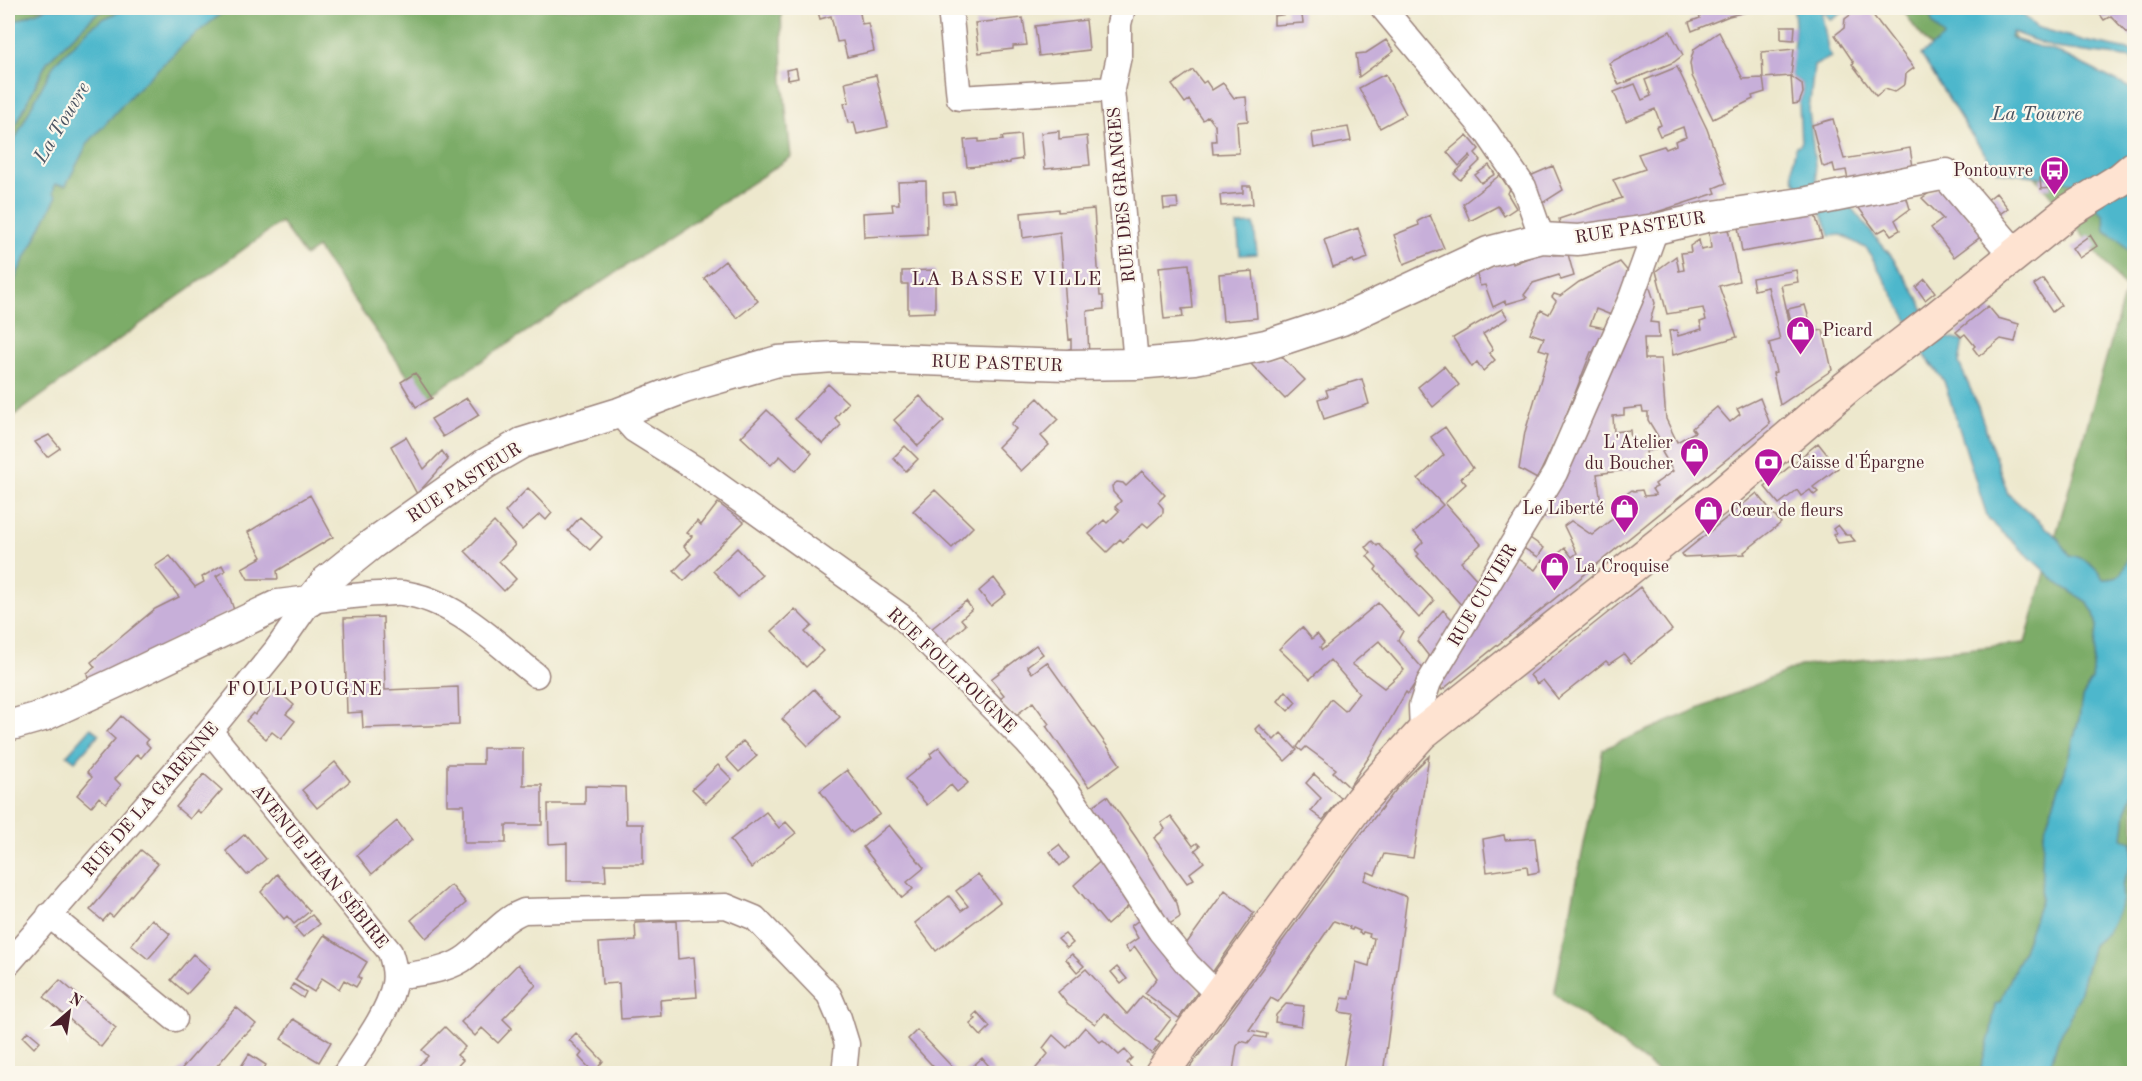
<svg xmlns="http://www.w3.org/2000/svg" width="2142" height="1081" viewBox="0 0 2142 1081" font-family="'Old Standard TT',serif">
<rect width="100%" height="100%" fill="#fbf7ec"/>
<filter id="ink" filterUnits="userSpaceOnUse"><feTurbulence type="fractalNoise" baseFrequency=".0167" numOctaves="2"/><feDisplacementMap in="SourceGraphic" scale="12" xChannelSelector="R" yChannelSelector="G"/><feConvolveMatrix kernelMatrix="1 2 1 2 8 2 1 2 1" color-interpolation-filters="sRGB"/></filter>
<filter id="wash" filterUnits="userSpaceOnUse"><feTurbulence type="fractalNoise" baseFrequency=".008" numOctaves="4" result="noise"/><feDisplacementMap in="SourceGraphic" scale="24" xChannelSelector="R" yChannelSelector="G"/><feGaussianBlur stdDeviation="1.35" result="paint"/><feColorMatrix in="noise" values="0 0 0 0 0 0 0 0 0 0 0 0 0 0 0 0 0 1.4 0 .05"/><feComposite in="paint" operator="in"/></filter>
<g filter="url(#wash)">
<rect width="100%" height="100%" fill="#ede8cd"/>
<path fill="#7bac67" stroke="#626649" stroke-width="1.5" d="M8 8H781L783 80 791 157 424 399 317 248 305 256 281 222 8 420Z
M1902 8H1996L2134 231V1073H1660L1554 994 1603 749 1800 666 2025 643 2126 289 1913 25Z"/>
<path fill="#4eb7cc" stroke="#4c6b7c" stroke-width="1.5" d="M47 8H110L95 15 47 62 8 141V27L15 21Z
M128 8H228L185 43 135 91 88 143 66 185 55 184 53 193 57 196 18 272 8 300V154L33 103 55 63 90 28 105 18Z
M1794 8H1846L1847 10 1831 20 1821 9 1828 50 1831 57 1814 66 1809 111 1818 190 1850 206 1892 257 1919 299 1925 314 1948 338 1963 341 1959 363 1977 404 2008 494 2057 537 2070 555C2085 558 2096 565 2103 579 2107 579 2113 579 2117 577 2126 572 2133 543 2134 533V789L2126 812 2123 839 2132 842 2133 860 2122 886 2123 901 2108 932 2093 945 2077 1001 2058 1040 2048 1073 1980 1074V1071L1991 1031 1995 1004 2000 1002 2022 953 2041 900 2043 834 2065 770 2079 719 2082 697 2092 680 2097 627 2094 613 2087 602 2060 585 1988 519 1944 381 1926 357 1910 324 1867 249 1842 235 1830 236C1827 227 1824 216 1819 209 1798 181 1786 187 1796 146L1801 144 1799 103 1803 93 1802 84 1791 76 1795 26Z
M1927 8H2016L2036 27 2085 41 2134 51V69L2132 58 2055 48 2012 32 2010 38 2060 53 2130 88 2134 99V259L2120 240 2105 231 2104 215 2072 183 2051 178 1998 172 1968 130 1921 55 1944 37 1933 24Z
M1254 224 1257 254 1240 255 1237 225Z
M91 728 99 734 75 761 67 755Z"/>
<g id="blocks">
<path fill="#c7afd9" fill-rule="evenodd" d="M817 8H859L862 24 868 23 874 51 847 57 843 41 837 42 831 16 820 19Z
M1286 8H1301L1303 23 1274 25V16L1287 14Z
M1696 8H1760V9L1729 16 1692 31 1689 22 1700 18Z
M2098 8H2134V38L2131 37 2111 16 2104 20 2096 9Z
M1869 10 1914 68 1906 74 1905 84 1894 92 1885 89 1876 96 1852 64 1854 63 1835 35 1844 28 1845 19 1853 13 1863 15Z
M1023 18 1027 45 1013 46V49L979 53 975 23Z
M1086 20 1089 50 1039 56 1035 26Z
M1781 26H1795L1794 40 1781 39Z
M1670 31 1683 55 1674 62 1619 85 1609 63Z
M1719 32 1743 79 1763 78 1765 92 1752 96 1753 99 1713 119 1692 76 1690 63 1694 49Z
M1386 40 1394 51 1359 77 1356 54 1366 53Z
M1794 49 1791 76 1802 84 1803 93 1799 103 1793 104 1791 76 1763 78 1762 52Z
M1677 67 1707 129 1726 183 1714 188 1716 193 1629 221 1562 232 1559 219 1622 198 1613 180 1645 169 1638 154 1664 146 1666 149 1676 145 1675 141 1686 137 1683 127 1660 136 1656 127 1661 125 1655 109 1626 121 1614 92 1635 84 1642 100 1651 96 1645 80Z
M796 68 798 78 788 80 786 70Z
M1193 70 1203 83 1206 81 1212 90 1223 83 1234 98 1246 97 1248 121 1237 122 1239 153 1213 154 1212 141H1216L1215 125 1208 116 1203 120 1189 100 1185 103 1172 85Z
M1385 74 1406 114 1380 128 1359 88Z
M876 75 888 127 857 134 854 122 848 123 844 103 849 102 845 82Z
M1833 119 1844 159 1910 148 1913 167 1848 180 1846 170 1835 172 1833 164 1824 167 1822 165 1812 125Z
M1348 127 1351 141 1314 148 1312 133Z
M1059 131V139L1087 136 1090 165 1045 169 1041 133Z
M1020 135 1022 159 1010 161V163L967 167 964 140 979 139V142L1003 140 1002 137Z
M1467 135 1479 149 1475 153 1481 160 1460 180 1454 174 1471 157 1470 155 1459 166 1447 152Z
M1489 165 1495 174 1481 183 1475 175Z
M1553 166 1563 190 1541 204 1530 176Z
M1500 175 1510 190 1507 193 1516 208 1504 216 1498 206 1470 221 1463 204Z
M2040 178H2051V188L2041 189Z
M926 181 927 234 864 237 863 213 893 211 892 204H899L898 182Z
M1942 184 1983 235 1954 257 1931 228 1943 219 1922 198Z
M1243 186H1251L1253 204 1221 206 1220 195 1243 193Z
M954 192 956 203 944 204 943 193Z
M1905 192 1910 209 1895 220 1900 230 1891 235 1886 228 1877 233 1856 204Z
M1996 193 2008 208 1997 216 1986 201Z
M1177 198 1178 208 1164 209 1163 199Z
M1058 209V212L1094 209 1100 296H1103L1104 309 1087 311 1089 357 1068 356 1069 349H1071V339L1069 340 1060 232 1023 238 1021 213Z
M1814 211 1822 238 1742 252 1738 227Z
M1430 215 1444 248 1404 264 1394 235 1419 225 1418 221Z
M1358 228 1368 258 1354 263 1353 260 1333 267 1324 240Z
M1728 229 1739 281 1719 286 1737 337 1673 355 1669 331 1677 330 1678 336 1702 329 1700 322 1706 320 1703 308 1667 314 1656 271 1676 256 1679 271 1684 270 1681 253 1691 252 1690 246 1699 240 1701 250 1711 248 1709 233Z
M2090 235 2097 246 2079 258 2072 248Z
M1551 246 1553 255 1568 254 1574 276 1561 280 1559 275 1533 283 1524 295 1527 298 1506 304 1505 301 1493 307 1485 285 1480 286 1476 272 1512 259 1513 264 1531 257 1529 254Z
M725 261 758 301 737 318 704 278Z
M1620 262 1631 275 1611 315 1596 309 1590 325 1605 328 1593 352H1591L1561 429 1537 479 1519 469 1525 432 1549 352 1539 349 1544 338 1530 333 1541 310 1549 314 1556 301 1552 297 1554 294 1560 296 1579 282Z
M1189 264 1193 308 1182 309 1183 317 1164 319 1159 267Z
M935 270V312L908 313V284H902V271Z
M1796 270 1798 282 1781 285 1793 338 1795 337 1788 309 1805 305 1813 332 1823 330 1832 370 1780 405 1773 373 1776 372 1769 343 1780 340 1768 287 1754 290 1752 278Z
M1253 271 1257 318 1223 321 1219 274Z
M1925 279 1935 292 1925 300 1916 287Z
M2043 279 2061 305 2052 312 2034 285Z
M1644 287 1650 288 1655 303 1650 322 1658 323 1659 338H1644L1645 359H1661L1666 419 1677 442 1695 432 1692 428 1717 407 1730 422 1740 414 1737 409 1760 398 1770 424 1442 690 1436 678 1513 556 1535 570 1542 560 1547 563 1565 548 1572 557 1577 553 1564 526 1571 521 1592 535 1625 509 1618 500 1632 490 1634 491 1642 490 1644 496 1656 495 1652 489 1657 487 1655 484 1673 471 1662 452 1664 451 1659 438 1648 420V412H1643L1642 407 1624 409V415L1613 416 1614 432 1630 430 1631 441 1653 439 1655 450 1646 451 1648 467 1597 474 1602 510 1543 517 1542 511Z
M1988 306 1998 318 2019 324 2015 342 2001 339 1979 356 1973 348 1975 346 1965 334 1961 337 1956 332Z
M1502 309 1508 318 1483 334 1493 350 1489 353 1495 360 1483 371 1477 362 1472 367 1453 338Z
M1281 356 1305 380 1285 399 1249 362Z
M1444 366 1459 385 1433 407 1418 387Z
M415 373 432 398 416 407 401 382Z
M1362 379 1369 404 1324 419 1318 399 1328 396 1326 390Z
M828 384 848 403 835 418 841 425 823 444 795 419Z
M920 396 944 421 918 446 894 420Z
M467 398 479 415 443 437 431 419Z
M1038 398 1058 419 1041 436 1049 445 1021 471 998 447 1016 429 1011 424Z
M767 410 812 453 796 471 780 456 771 465 741 437Z
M1445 427 1473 468 1461 478 1466 484 1445 503 1481 544 1461 562 1480 583 1464 608 1417 556 1419 554 1415 550 1423 542 1414 532 1443 505 1418 479 1444 455 1431 437Z
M49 435 60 448 47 457 35 442Z
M406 437 424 469 442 451 448 460 417 494 391 446Z
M1818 443 1838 468 1813 487 1818 492 1814 495 1810 490 1801 496 1797 490 1779 504 1765 487Z
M905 446 918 459 906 471 893 458Z
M1142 471 1165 495 1158 502 1163 508V513L1148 527 1143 523 1123 542 1120 539 1107 552 1089 534 1104 520 1107 523 1119 511 1115 507 1121 501 1113 492 1112 486 1117 482 1123 483 1126 486Z
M528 488 552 513 546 520 540 514 522 530 505 512Z
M935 490 973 527 952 548 913 511Z
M1757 493 1781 523 1744 552 1745 554 1684 557 1682 554Z
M310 495 333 537 277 571 278 579H248L242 568 262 557 248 532Z
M718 503 744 522 684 581 674 571 691 554 684 546 692 536 687 533 697 521 701 525Z
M580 517 602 537 590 550 568 531Z
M494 522 515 545 499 561 516 579 504 591 465 551Z
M1838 525 1846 535H1850L1855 541 1838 543 1833 535 1836 533 1833 529Z
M1527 536 1544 548 1538 557 1520 546Z
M1372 541 1377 546 1379 544 1434 601 1419 618 1375 570 1377 567 1367 556 1371 553 1366 547Z
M737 548 762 575 738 597 713 571Z
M170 556 195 587 204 582 202 577 222 565 225 571 216 576 230 598 234 610 89 683 87 673 95 667 91 662 155 609 179 597 155 566Z
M994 578 1006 594 991 606 979 591Z
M1640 587 1672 630 1631 663 1624 654 1609 664 1606 661 1558 699 1543 680 1537 684 1530 675Z
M966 601 972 609 961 619 966 625 944 644 931 629Z
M1378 603 1403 631 1398 640 1424 670 1408 694 1406 692 1369 757 1349 787 1333 772 1336 769 1306 747 1302 751 1297 747 1331 699 1345 711 1359 693 1330 660 1310 679 1279 649 1302 627 1312 639 1317 634 1324 643 1320 647 1322 650ZM1379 641 1404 670 1384 688 1352 664Z
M795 609 812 626 805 632 823 651 806 667 772 631Z
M1443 610 1455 622 1431 659 1417 641Z
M383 617 385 690 458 687 459 725 363 728 362 712 347 713 344 618Z
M1036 645 1043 654 1027 666 1032 673 1047 662 1120 764 1089 787 1046 726 1049 724 1033 702 1015 716 998 700 1004 695 991 679Z
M276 689 294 705 286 714 295 721 281 739 272 732 266 739 246 721 253 713 255 715Z
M814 689 840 717 808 746 782 719Z
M1286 691 1296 702 1288 711 1278 701Z
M121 716 148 740 146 743 150 747 141 758 137 754 115 779 121 785 106 803 99 797 91 807 77 795 92 777 87 772 115 739 107 732Z
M1259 725 1274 740 1281 733 1297 750 1285 761 1255 729Z
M743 741 757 756 739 772 726 758Z
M939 747 968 783 957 792 951 785 927 805 905 779 932 757 930 754Z
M483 748H523V785H542V825H506V843H464V805H447V764H483Z
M1429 756 1413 858 1384 854 1375 875 1368 872 1364 880 1407 897 1383 1074H1342L1353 1014 1339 1012 1342 998 1350 999 1356 962 1369 966 1374 938 1369 937 1370 934 1363 932 1362 934 1359 933 1360 931 1353 928 1352 930 1349 929 1350 927 1334 921 1278 1002 1271 998 1249 1030 1267 1034 1266 1038 1254 1036 1248 1043 1241 1041 1237 1046 1233 1071 1226 1074H1185L1355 842 1399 786Z
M335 762 350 781 317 808 302 790Z
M718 765 732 779 706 803 692 789Z
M847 770 880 814 852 833 820 791Z
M204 774 222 790 201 814 197 810 190 819 176 807Z
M1314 774 1341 798 1323 820 1311 811 1321 798 1306 783Z
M585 786 625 787 626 824H643V864H605L606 881H567V843L549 844 548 804H585Z
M1107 796 1137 839 1177 903 1180 917 1168 925 1159 911 1162 910 1090 808Z
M766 812 779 828 786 822 796 833 751 868 730 840Z
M1171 816 1193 846 1197 843 1200 846 1195 850 1204 862 1190 873 1194 879 1187 883 1154 838 1165 829 1161 823Z
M397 821 412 840 372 874 357 855Z
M889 825 924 868 907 882 913 889 902 898 863 847Z
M245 834 266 859 247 875 226 851Z
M1504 835 1505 840 1535 838 1539 872 1528 874 1527 866 1487 872 1483 839Z
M1059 845 1069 858 1060 866 1050 852Z
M141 850 158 864 113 917 109 914 103 921 90 910Z
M1104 858 1134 901 1107 925 1074 885Z
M277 874 310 911 294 924 287 916 284 919 261 892Z
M978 874 1000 902 936 951 915 923 949 896 961 911 968 906 956 891Z
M451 885 466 903 426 938 411 920Z
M1225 890 1254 913 1209 977 1184 947Z
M312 915 320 924 303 937 295 928Z
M1143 917 1199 990 1179 1018 1145 993 1157 978 1135 947 1129 952 1125 947 1138 938 1131 926Z
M152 919 170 934 148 959 131 945Z
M676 921 678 959 694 957 697 997 660 1000 661 1016 621 1019 619 983 602 984 599 943 636 941 635 923Z
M1065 934 1073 943 1067 948 1058 939Z
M324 935 367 962 358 977 361 979 356 987 344 980 339 989 322 978 314 992 295 980Z
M193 954 210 969 187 994 171 980Z
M1072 954 1084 966 1077 972 1066 959Z
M518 964 536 985 503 1019 512 1028 498 1043 482 1028 475 1036 461 1022Z
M1117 967 1127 979 1121 984 1111 972Z
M1086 969 1127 1014 1142 996 1171 1019 1155 1040 1160 1043 1152 1054 1104 1013 1095 1024 1068 1005 1058 992Z
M60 980 116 1028 101 1047 44 997Z
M293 984 306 992 303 998 290 989Z
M1286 1004 1304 1006 1301 1026 1275 1022 1276 1015Z
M236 1007 256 1024 245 1035 244 1034 210 1074H177Z
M977 1012 990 1027 981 1036 970 1024 976 1019 973 1016Z
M293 1019 331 1042 319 1062 281 1039Z
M445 1027 465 1047 457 1055 463 1060 450 1074H411L428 1056 422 1050Z
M1085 1027 1100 1042 1103 1040 1119 1055 1125 1050 1132 1058 1127 1063 1138 1074H1031L1048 1054 1043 1048 1053 1035 1067 1048Z
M917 1030 923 1036 956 1071 953 1074H940L908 1039Z
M28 1031 40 1041 34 1048 23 1037Z
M576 1033 603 1061 594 1073 579 1057 582 1053 569 1040Z
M249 1054 266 1065 261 1074H248L240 1068Z
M982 1058 994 1072 964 1074Z"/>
</g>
</g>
<g filter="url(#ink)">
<use href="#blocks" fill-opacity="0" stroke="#9c847c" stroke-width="1.5"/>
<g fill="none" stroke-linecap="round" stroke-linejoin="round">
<defs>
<path id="minor" d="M950 8 959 98 1112 89
M1123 8 1119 24V56L1112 89 1136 364
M1383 8 1487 133 1524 187 1542 238
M619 413 634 430 696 469 901 616 1026 742 1065 787 1160 931 1188 965 1219 996
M210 731 390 952C394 964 397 976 393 988 387 1015 360 1050 345 1074
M1422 733 1421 706 1429 682 1555 473 1631 298 1656 229
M49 915 175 1019
M8 964 210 731 276 650 310 601C333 598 356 595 379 594 387 594 395 592 402 593 454 599 497 644 536 675
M395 977C417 973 443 972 462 960 484 946 499 920 524 911L726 906 755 918 829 995 839 1018 847 1044 844 1074"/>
<path id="tertiary" d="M8 726 43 716 113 684 278 605 310 601 326 581 372 544 485 464 522 443 619 413 684 388 778 361 834 357 1066 365 1136 364 1195 359 1266 345 1342 320 1488 252 1542 238 1578 240 1656 229 1707 217 1808 202 1946 174 2014 254"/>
<path id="secondary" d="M1161 1074 1361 800 1422 733 1719 497 1847 387 1935 319 2069 211 2121 179 2134 168"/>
</defs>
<use href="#minor" stroke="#9c847c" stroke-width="27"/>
<use href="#tertiary" stroke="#9c847c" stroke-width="33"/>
<use href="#secondary" stroke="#9c847c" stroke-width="36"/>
<use href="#minor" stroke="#fff" stroke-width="24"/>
<use href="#tertiary" stroke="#fff" stroke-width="30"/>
<use href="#secondary" stroke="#fee3d1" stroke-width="33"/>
</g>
</g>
<defs>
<symbol id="bus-pin" viewBox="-11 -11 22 30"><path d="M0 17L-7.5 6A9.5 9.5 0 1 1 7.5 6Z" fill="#b5179e" stroke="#fbf7ec"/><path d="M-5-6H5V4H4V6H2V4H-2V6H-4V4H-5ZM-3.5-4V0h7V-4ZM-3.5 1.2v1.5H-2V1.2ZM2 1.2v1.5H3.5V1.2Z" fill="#fff"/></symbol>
<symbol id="shop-pin" viewBox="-11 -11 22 30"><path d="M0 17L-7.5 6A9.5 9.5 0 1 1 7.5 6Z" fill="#b5179e" stroke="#fbf7ec"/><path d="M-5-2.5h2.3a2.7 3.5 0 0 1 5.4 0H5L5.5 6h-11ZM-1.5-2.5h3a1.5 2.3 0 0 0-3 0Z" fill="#fff"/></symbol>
<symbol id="bank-pin" viewBox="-11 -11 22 30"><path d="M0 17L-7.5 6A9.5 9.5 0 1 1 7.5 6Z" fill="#b5179e" stroke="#fbf7ec"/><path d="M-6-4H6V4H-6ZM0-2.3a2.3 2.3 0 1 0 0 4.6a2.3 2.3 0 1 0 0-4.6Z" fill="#fff"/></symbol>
</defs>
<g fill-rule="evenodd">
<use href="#bus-pin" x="2038" y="154" width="33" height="45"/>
<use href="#shop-pin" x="1784" y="314" width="33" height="45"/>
<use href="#shop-pin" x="1678" y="436" width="33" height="45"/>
<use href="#bank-pin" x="1752" y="446" width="33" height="45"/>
<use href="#shop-pin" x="1608" y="492" width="33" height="45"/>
<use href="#shop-pin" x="1692" y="494" width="33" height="45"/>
<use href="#shop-pin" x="1538" y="550" width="33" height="45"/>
</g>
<g text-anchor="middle" stroke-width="4.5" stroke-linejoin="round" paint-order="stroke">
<g font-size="18" fill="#4a1f2b" stroke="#fbf7ec" text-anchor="start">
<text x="2033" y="176" text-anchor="end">Pontouvre</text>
<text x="1822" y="336">Picard</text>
<text x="1673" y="448" text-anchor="end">L'Atelier<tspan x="1673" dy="21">du Boucher</tspan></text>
<text x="1790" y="468">Caisse d'Épargne</text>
<text x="1604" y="514" text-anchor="end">Le Liberté</text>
<text x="1730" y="516">Cœur de fleurs</text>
<text x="1575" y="572">La Croquise</text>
</g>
<g font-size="18" fill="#4a1f2b" stroke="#fbf7ec">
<text transform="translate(1121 195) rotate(-95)" y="6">RUE DES GRANGES</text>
<text transform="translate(1640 227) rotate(-9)" y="6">RUE PASTEUR</text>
<text transform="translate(997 363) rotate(2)" y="6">RUE PASTEUR</text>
<text transform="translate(464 482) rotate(-33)" y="6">RUE PASTEUR</text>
<text transform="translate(1482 595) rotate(-59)" y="6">RUE CUVIER</text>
<text transform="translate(952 670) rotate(44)" y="6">RUE FOULPOUGNE</text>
<text transform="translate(150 799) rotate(-49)" y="6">RUE DE LA GARENNE</text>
<text transform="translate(320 866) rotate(51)" y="6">AVENUE JEAN SÉBIRE</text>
</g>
<g font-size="20" font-style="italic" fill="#4b5463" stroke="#fbf7ec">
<text x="2037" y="120">La Touvre</text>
<text transform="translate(61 122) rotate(-59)" y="7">La Touvre</text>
</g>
<g font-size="20" letter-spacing="1.5" fill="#4a1f2b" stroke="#fbf7ec">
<text x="1007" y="285">LA BASSE VILLE</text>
<text x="305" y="695">FOULPOUGNE</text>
</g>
</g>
<rect width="2142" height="1081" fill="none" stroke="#fbf7ec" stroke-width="30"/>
<g transform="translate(69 1012) rotate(29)" stroke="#fbf7ec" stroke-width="4.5" paint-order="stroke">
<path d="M0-4.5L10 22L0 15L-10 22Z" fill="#4a1f2b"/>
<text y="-9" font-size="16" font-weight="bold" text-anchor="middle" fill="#4a1f2b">N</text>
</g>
</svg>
